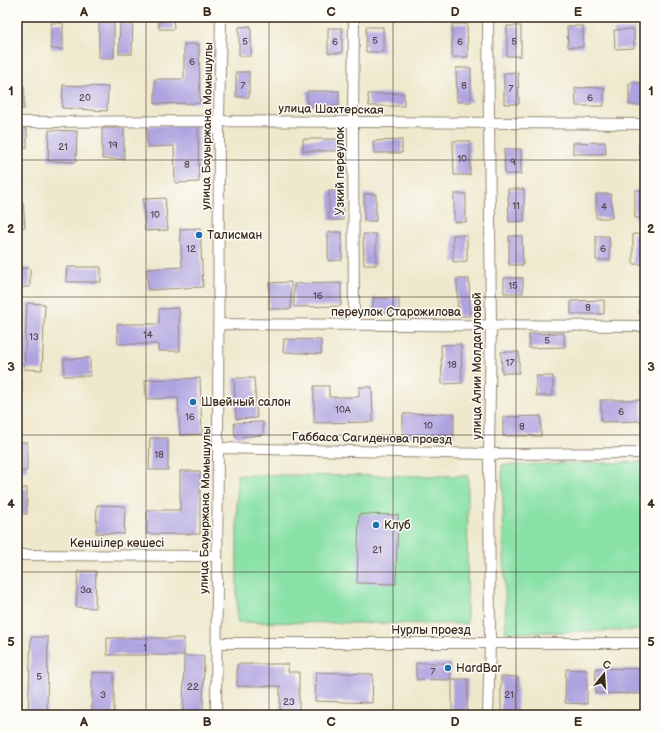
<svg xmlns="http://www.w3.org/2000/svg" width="662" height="732" viewBox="0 0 662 732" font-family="'Balsamiq Sans',sans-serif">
<rect width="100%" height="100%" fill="#fdfcf7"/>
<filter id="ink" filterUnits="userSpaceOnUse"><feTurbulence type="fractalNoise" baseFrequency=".025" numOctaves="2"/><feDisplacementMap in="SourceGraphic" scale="8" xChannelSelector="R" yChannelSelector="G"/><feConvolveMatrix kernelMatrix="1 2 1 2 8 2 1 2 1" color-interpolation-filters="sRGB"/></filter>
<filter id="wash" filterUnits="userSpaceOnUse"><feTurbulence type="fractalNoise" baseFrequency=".012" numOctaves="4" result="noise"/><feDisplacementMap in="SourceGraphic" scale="16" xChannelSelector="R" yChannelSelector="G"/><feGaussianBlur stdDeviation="0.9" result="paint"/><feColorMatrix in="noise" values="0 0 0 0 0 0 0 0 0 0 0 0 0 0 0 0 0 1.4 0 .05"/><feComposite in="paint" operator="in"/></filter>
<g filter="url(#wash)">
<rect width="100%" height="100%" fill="#eee8cc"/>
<path fill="#88e1a6" stroke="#628662" d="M645 462V630L506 633 502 465Z
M237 475 468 476 467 624 237 622Z"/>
<g id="blocks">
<path fill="#aea2df" d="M99 17H114V58H99Z
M120 17H133L132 54H119Z
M159 17H173L174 29H159Z
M51 23H63V49H51Z
M452 24H467L468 57H452Z
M251 26V56H239V27Z
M507 26H521V56H507Z
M567 26H583V47H568Z
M366 27H383V52H366Z
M328 28H342V53H328Z
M634 29V48L615 49 614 30Z
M184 44H199L200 103 155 104V79H184Z
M456 68H471V102H457Z
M236 72H249V97H236Z
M518 72 519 104H504V73Z
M629 83H644V105H629Z
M63 85 108 87 107 111 62 108Z
M17 86H24V109H17Z
M604 87V106H576L575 88Z
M307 91H339V106H307Z
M404 93V106H369L368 94Z
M198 124 199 182 175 183 174 146 147 147V126Z
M102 128H124V159H102Z
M17 129H27V148H17Z
M49 130 77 131 76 162 48 161Z
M303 139H337V151H303Z
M402 140V153H374L373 141Z
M453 141H470V175H454Z
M605 142 606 154H573V143Z
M639 143H645V155H640Z
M504 149H521V174H505Z
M508 189H524V221L509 222Z
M635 190H645V218H635Z
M329 191H342L343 220H329Z
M364 194H376V221H364Z
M454 194H466V222H454Z
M596 194H611L612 218H596Z
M165 198 168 230 145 231 143 199Z
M17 202H23L25 227 17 228Z
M200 228 203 287 148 290 147 269 182 267 180 229Z
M328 232H342V260L328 261Z
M363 234H376V265H364Z
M633 234H645V264H633Z
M453 235H467V261L453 262Z
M509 236H522L523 265H509Z
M596 236H609L610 260H596Z
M67 267H101V282H66Z
M17 268H30V287H17Z
M504 278H523V293H504Z
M457 279H469L470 316H458Z
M291 282V309H269V283Z
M341 283V306L294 307V284Z
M373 298H399V312L373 313Z
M604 300V314H571V301Z
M639 301H645V314H639Z
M27 303 45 304 42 370 24 369Z
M179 308 180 351H158V344H118L117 324H159V309Z
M564 333 565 347 529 348V334Z
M284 339 321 340V354L283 352Z
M461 344 462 383 442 384 441 345Z
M501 352H519V373H502Z
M90 358V376H64V359Z
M536 376H553V396H536Z
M200 378 202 434 180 435 178 398 146 399 145 380Z
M234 378H254L257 418 236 419Z
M17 379 22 380V405H17Z
M314 386H329V397H359V387H372L373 422 314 423Z
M601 400H641L642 421 601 422Z
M454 413V436L403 437V414Z
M541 416V436H503V417Z
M263 422V435L235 437 234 423Z
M150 438H168V470H149Z
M17 442H27V471H17Z
M180 471H200V534H147V510H180Z
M27 488V514H17V489Z
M97 505 125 506 124 534 96 533Z
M359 514 398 515 396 584 357 583Z
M78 571H96L95 608 76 607Z
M31 637H48L47 715H28Z
M107 638H184V655H107Z
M184 656H204L203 715H183Z
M416 663H451L450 680 416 679Z
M237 664H288V672H299V715H280V686H237Z
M596 668 642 669 641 694 595 693Z
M566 669 587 670V704L565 703Z
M92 672 114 673V715H92Z
M316 672 373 674 372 703 315 701Z
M501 676 518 677 517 712H501Z
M452 679H468L467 714H452Z"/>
</g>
</g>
<g filter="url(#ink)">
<use href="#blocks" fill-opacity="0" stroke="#948975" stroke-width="1"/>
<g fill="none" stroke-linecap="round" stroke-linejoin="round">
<defs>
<path id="street" d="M354 17 353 122 354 325
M17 122 219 121 645 124
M219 324 645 326
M218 448 489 454 645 453
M17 555 217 556
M217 643H645
M216 715 218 448 219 121 221 17
M488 715 490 643 489 454 491 325 488 17"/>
</defs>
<use href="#street" stroke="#948975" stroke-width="12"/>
<use href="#street" stroke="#fff" stroke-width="10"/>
</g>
</g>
<path fill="none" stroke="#3b2a1e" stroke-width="1" stroke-opacity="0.55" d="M146 17V715M269 17V715M393 17V715M516 17V715M17 160H645M17 297H645M17 435H645M17 572H645"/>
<g fill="#1f6fb2" stroke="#fdfcf7" stroke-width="1.5">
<circle cx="199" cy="235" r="4"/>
<circle cx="193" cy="402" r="4"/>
<circle cx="376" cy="525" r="4"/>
<circle cx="448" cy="668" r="4"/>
</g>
<g text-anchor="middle" stroke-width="3" stroke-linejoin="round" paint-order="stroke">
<g font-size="10" fill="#58484e">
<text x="375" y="44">5</text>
<text x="245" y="45">5</text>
<text x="335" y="45">6</text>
<text x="460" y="45">6</text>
<text x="514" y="45">5</text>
<text x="192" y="65">6</text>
<text x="243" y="89">7</text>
<text x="464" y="89">8</text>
<text x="511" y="92">7</text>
<text x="85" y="101">20</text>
<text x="590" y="101">6</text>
<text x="113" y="148">19</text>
<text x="63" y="150">21</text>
<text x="462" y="162">10</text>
<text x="513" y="165">9</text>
<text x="187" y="168">8</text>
<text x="516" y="209">11</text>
<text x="604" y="210">4</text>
<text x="155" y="218">10</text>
<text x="191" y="252">12</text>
<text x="603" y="252">6</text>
<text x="513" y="289">15</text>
<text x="318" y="299">16</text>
<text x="588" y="311">8</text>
<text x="148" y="338">14</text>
<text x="34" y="340">13</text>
<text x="547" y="344">5</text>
<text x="510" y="366">17</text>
<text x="452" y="368">18</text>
<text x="343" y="413">10А</text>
<text x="621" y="415">6</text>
<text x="190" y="420">16</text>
<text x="428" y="429">10</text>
<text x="522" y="430">8</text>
<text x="159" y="458">18</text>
<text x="377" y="553">21</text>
<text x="86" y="593">3а</text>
<text x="145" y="651">1</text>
<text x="433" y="675">7</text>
<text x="39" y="680">5</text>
<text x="193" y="690">22</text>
<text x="103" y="698">3</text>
<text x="509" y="698">21</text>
<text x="289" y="705">23</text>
</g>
<g font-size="12" fill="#3b2a1e" stroke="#fdfcf7">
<text transform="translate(331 109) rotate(1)" y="4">улица Шахтерская</text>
<text transform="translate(207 126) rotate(-89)" y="4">улица Бауыржана Момышулы</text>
<text transform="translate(340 171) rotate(-90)" y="4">Узкий переулок</text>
<text x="396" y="316">переулок Старожилова</text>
<text transform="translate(477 366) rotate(-90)" y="4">улица Алии Молдагуловой</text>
<text transform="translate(372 438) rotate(1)" y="4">Габбаса Сагиденова проезд</text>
<text transform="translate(205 510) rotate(-89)" y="4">улица Бауыржана Момышулы</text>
<text x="117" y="547">Кеншілер көшесі</text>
<text x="431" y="634">Нурлы проезд</text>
</g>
<g font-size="12" fill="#3b2a1e" stroke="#fdfcf7" text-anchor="start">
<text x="207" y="239">Талисман</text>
<text x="201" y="406">Швейный салон</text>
<text x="384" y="529">Клуб</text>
<text x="456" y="672">HardBar</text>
</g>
</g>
<rect width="662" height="732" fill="none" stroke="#fdfcf7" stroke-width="44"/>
<g transform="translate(604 674) rotate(17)" stroke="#fdfcf7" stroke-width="3" paint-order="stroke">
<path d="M0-3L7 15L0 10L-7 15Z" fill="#3b2a1e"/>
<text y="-6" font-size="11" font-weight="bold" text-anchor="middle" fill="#3b2a1e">С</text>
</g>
<rect x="22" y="22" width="618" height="688" fill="none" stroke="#3b2a1e" stroke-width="1.5"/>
<g font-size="13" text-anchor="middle" font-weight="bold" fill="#3b2a1e">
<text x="84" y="16">A</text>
<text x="207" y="16">B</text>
<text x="331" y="16">C</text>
<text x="455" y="16">D</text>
<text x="578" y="16">E</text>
<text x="11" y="95">1</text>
<text x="651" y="95">1</text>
<text x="11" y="233">2</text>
<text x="651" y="233">2</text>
<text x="11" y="371">3</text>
<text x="651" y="371">3</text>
<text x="11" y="508">4</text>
<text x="651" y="508">4</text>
<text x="11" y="646">5</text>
<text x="651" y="646">5</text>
<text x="84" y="726">A</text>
<text x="207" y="726">B</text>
<text x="331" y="726">C</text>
<text x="455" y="726">D</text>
<text x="578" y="726">E</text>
</g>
</svg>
